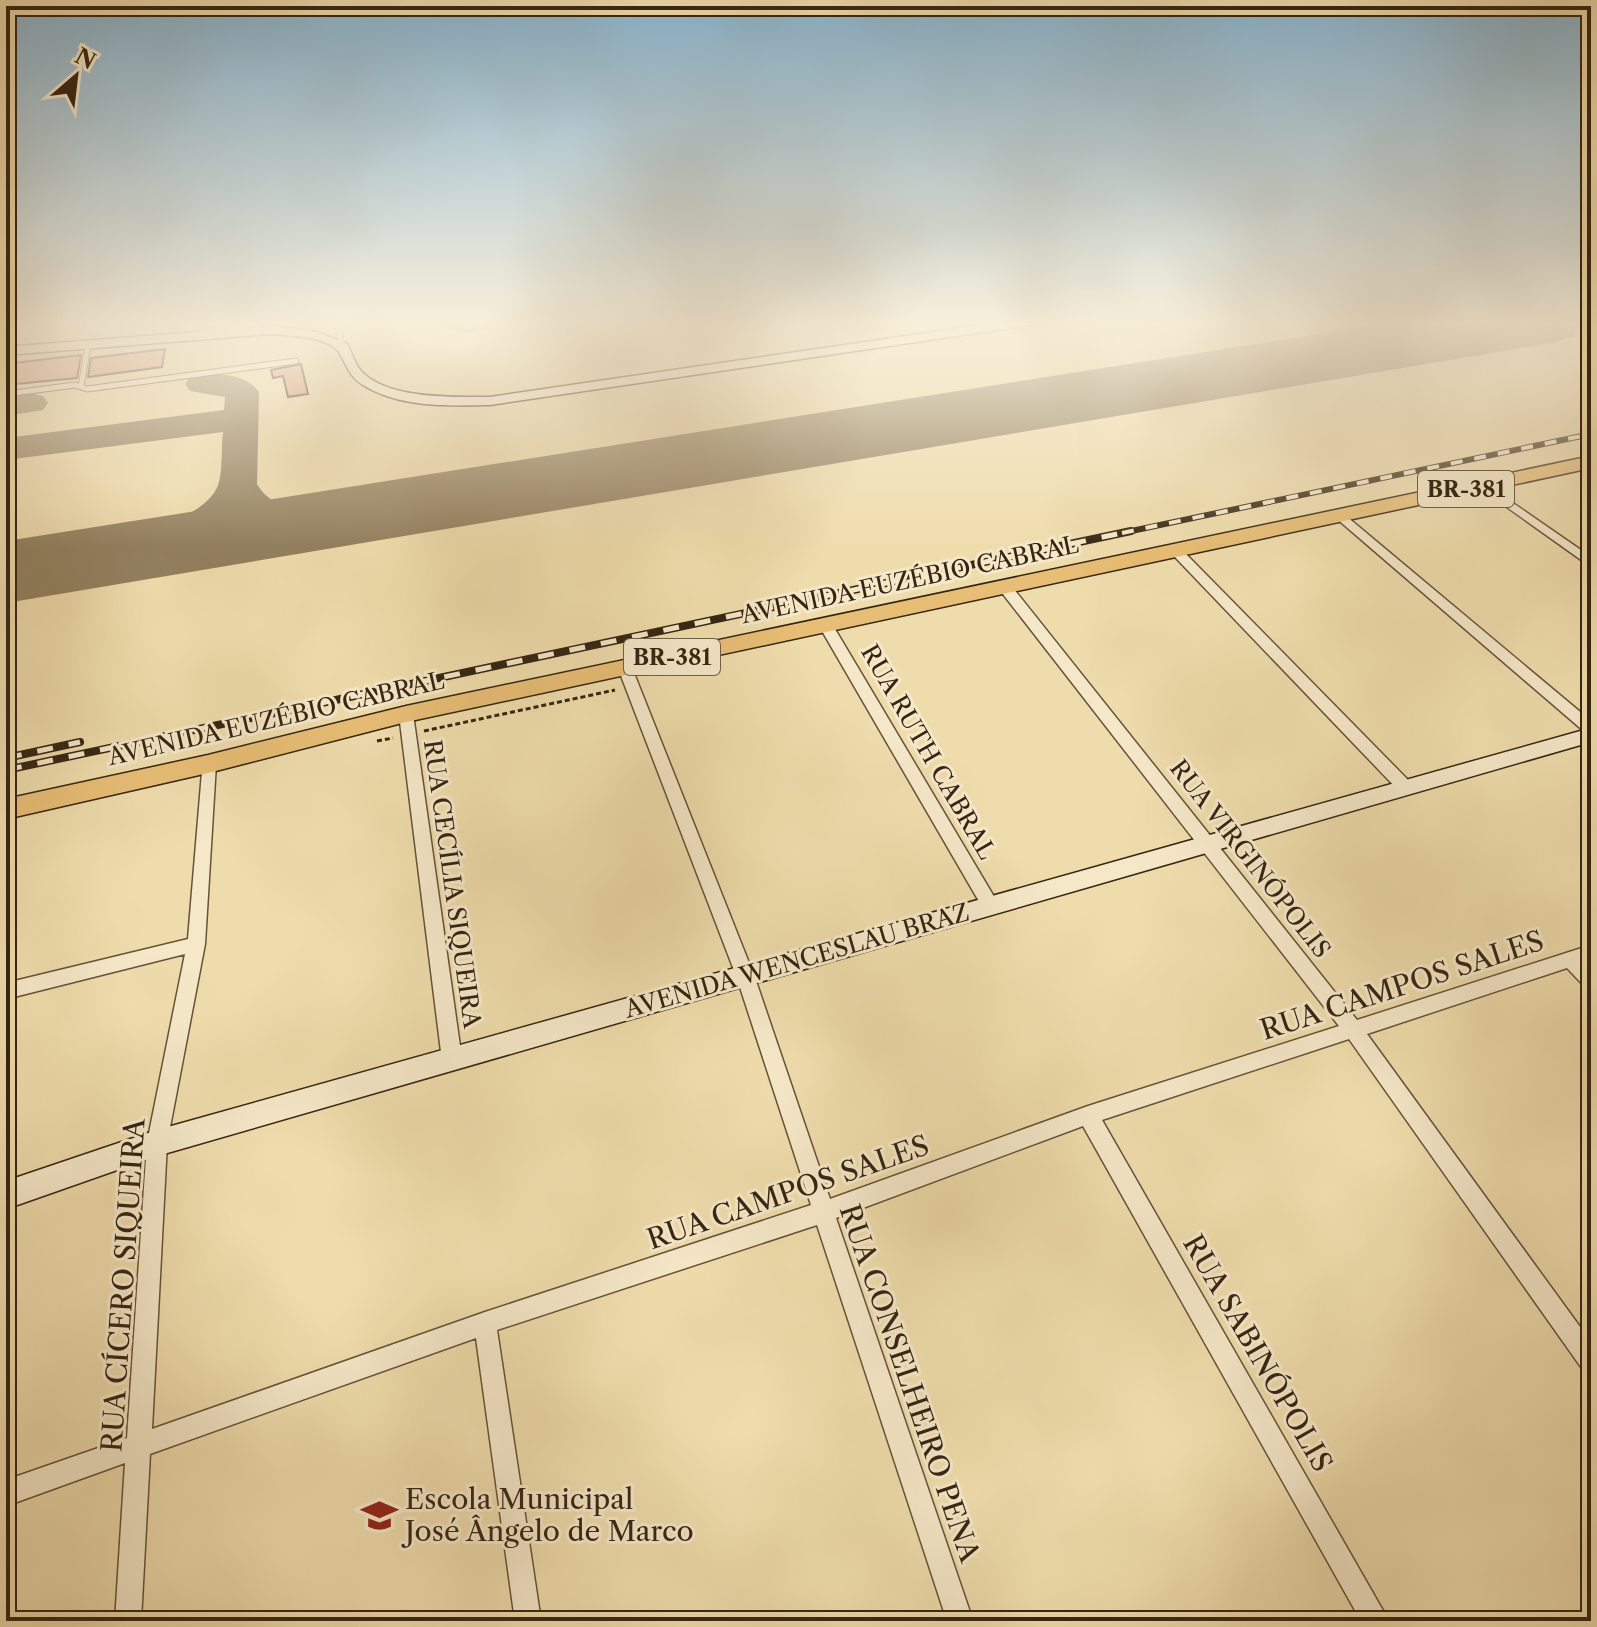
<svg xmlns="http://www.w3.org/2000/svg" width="1597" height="1627" viewBox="0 0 1597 1627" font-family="'Libre Caslon Text',serif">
<rect width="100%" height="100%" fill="#efdcac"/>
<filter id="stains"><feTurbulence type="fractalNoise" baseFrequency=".0025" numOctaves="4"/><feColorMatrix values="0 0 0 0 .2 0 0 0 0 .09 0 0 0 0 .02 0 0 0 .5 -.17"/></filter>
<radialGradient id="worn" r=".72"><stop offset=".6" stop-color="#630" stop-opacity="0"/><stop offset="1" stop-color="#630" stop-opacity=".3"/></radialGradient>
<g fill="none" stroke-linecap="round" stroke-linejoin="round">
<path stroke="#727e71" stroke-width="4" d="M425 321 468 331 508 321"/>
<path fill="#92805f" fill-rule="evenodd" d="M202 374C222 374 246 374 259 392L257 484C277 520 324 501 357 509L363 517 357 525C322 534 267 536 238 511 209 540 130 575 90 565L84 556 90 547C122 539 210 520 219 482 223 466 221 447 223 432L6 460V438L224 410 225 397 190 391 185 384 190 377Z
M31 393 43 396 48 403 43 410 6 416V396Z"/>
<path fill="#92805f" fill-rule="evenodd" d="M1402 321H1583L1572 337 1545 344 6 603V541Z"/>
</g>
<path fill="#da9880" stroke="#352512" stroke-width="2" d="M165 349 162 367 88 377 91 358Z
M81 355 77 378 6 385V364Z
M301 364 308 394 288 397 283 376 273 378 271 370Z"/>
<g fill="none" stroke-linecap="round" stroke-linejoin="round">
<defs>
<path id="lane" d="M337 321 342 347
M202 332 279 321
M81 387 88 345
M6 394 75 385 87 389 296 361"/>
<path id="street" d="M1484 483 1591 557V567L1480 488 1478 486Z
M1340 511 1591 721V734L1586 733 1336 518V512Z
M1177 548 1181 549 1411 783 1413 787 1411 791H1399L1173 555V549Z
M1004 582 1009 583 1357 1020 1591 945V961L1585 962 1591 969V989L1585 987 1567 968 1367 1034 1591 1342V1374L1583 1370 1349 1039 1102 1120 1389 1621H1361L1083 1126 836 1218 973 1621H947L817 1225 497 1330 541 1621H515L476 1338 150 1454 141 1621H115L125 1463 6 1506V1480L127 1438 147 1143 185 954 6 999V983L188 939 203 760 208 758 216 764 205 944 167 1143 152 1429 485 1312 811 1205 737 978 618 668 620 665H630L632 668 755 978 830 1199 1088 1106 1339 1026 999 589V583Z
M825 620 832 624 996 900 999 905 996 910 990 912 984 910 818 624Z
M406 709 413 714 462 1060 459 1066 452 1069 445 1066 442 1060 399 714Z"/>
<path id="secondary" d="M1008 321H1038L1031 325 490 405C449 406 400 408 363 385 348 376 347 364 338 351 325 336 291 336 273 334L6 355V347L273 326 317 332 347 344C351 351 354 360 358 367 381 400 454 397 490 397Z
M1591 728V742L157 1156 6 1209V1181L157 1130Z"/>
<path id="primary" d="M1591 456V468L406 722 208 773 6 819V799L208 755 406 706Z"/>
</defs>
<use href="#lane" stroke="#645338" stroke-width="7"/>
<use href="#street" stroke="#645338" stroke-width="3"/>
<use href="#secondary" stroke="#352512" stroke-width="3"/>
<use href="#primary" stroke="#352512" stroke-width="3"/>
<path stroke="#352512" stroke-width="3" stroke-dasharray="5 3" stroke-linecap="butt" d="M424 731 615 690
M377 741 393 738"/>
<use href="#lane" stroke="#f5e8c9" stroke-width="5"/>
<use href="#street" fill="#f5e8c9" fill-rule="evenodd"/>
<use href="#secondary" fill="#f5e8c9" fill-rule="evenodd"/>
<use href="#primary" fill="#e8be76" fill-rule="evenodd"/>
<defs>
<path id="rail-far1" d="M1122 533 1591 434"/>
<path id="rail" d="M6 758 80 742
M6 770 1131 531"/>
</defs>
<use href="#rail-far1" stroke="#352512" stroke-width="6"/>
<use href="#rail" stroke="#352512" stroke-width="8"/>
<use href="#rail-far1" stroke="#f5e8c9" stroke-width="4" stroke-dasharray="12" stroke-linecap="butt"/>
<use href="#rail" stroke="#f5e8c9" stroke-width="5" stroke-dasharray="16" stroke-linecap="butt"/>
</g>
<linearGradient id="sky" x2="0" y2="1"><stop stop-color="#89b6d2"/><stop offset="0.59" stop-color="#f8efda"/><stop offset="1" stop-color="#f8efda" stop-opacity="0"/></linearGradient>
<rect width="1597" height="548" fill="url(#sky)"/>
<defs>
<symbol id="school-bare" viewBox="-9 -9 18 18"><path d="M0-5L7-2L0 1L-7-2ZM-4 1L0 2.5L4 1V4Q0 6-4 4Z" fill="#8f2418" stroke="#f5e8c9" stroke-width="2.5" paint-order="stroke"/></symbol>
</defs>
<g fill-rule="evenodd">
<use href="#school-bare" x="354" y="1490" width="51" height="51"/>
</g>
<g text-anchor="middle" stroke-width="6" stroke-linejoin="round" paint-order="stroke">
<g fill="#f5e8c9" stroke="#6f6049" stroke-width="2">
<rect x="1418" y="471" width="96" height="36" rx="6"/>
<rect x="624" y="639" width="96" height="36" rx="6"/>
</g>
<g font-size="22" font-weight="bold" fill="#352512">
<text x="1466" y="497">BR-381</text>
<text x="672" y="665">BR-381</text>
</g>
<g font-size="24" fill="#352512" stroke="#f5e8c9">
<text transform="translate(910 580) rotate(-12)" y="8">AVENIDA EUZÉBIO CABRAL</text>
<text transform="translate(276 719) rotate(-13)" y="8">AVENIDA EUZÉBIO CABRAL</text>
<text transform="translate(928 752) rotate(60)" y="8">RUA RUTH CABRAL</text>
<text transform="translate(1250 859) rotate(52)" y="8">RUA VIRGINÓPOLIS</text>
<text transform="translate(452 884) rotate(82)" y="8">RUA CECÍLIA SIQUEIRA</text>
<text transform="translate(797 961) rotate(-16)" y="8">AVENIDA WENCESLAU BRAZ</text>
</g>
<g font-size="28" fill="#352512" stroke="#f5e8c9">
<text transform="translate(1402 985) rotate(-18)" y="10">RUA CAMPOS SALES</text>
<text transform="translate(788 1192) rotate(-19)" y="10">RUA CAMPOS SALES</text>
<text transform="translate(123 1285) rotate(-86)" y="10">RUA CÍCERO SIQUEIRA</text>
<text transform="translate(1258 1353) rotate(60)" y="10">RUA SABINÓPOLIS</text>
<text transform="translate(910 1383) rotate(71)" y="10">RUA CONSELHEIRO PENA</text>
</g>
<g font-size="28" fill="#352512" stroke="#f5e8c9" text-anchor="start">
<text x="405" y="1509">Escola Municipal<tspan x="405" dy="32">José Ângelo de Marco</tspan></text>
</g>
</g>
<rect width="1597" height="1627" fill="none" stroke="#efdcac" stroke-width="32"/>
<rect x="8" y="8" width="1581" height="1611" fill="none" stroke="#352512" stroke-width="4"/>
<rect x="16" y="16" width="1565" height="1595" fill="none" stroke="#352512" stroke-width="2"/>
<g transform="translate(76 76) rotate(28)" stroke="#f5e8c9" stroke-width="6" paint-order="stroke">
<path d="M0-6L14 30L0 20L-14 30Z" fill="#352512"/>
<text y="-12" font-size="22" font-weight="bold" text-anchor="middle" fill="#352512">N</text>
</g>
<rect width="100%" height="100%" filter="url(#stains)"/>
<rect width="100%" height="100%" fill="url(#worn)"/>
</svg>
